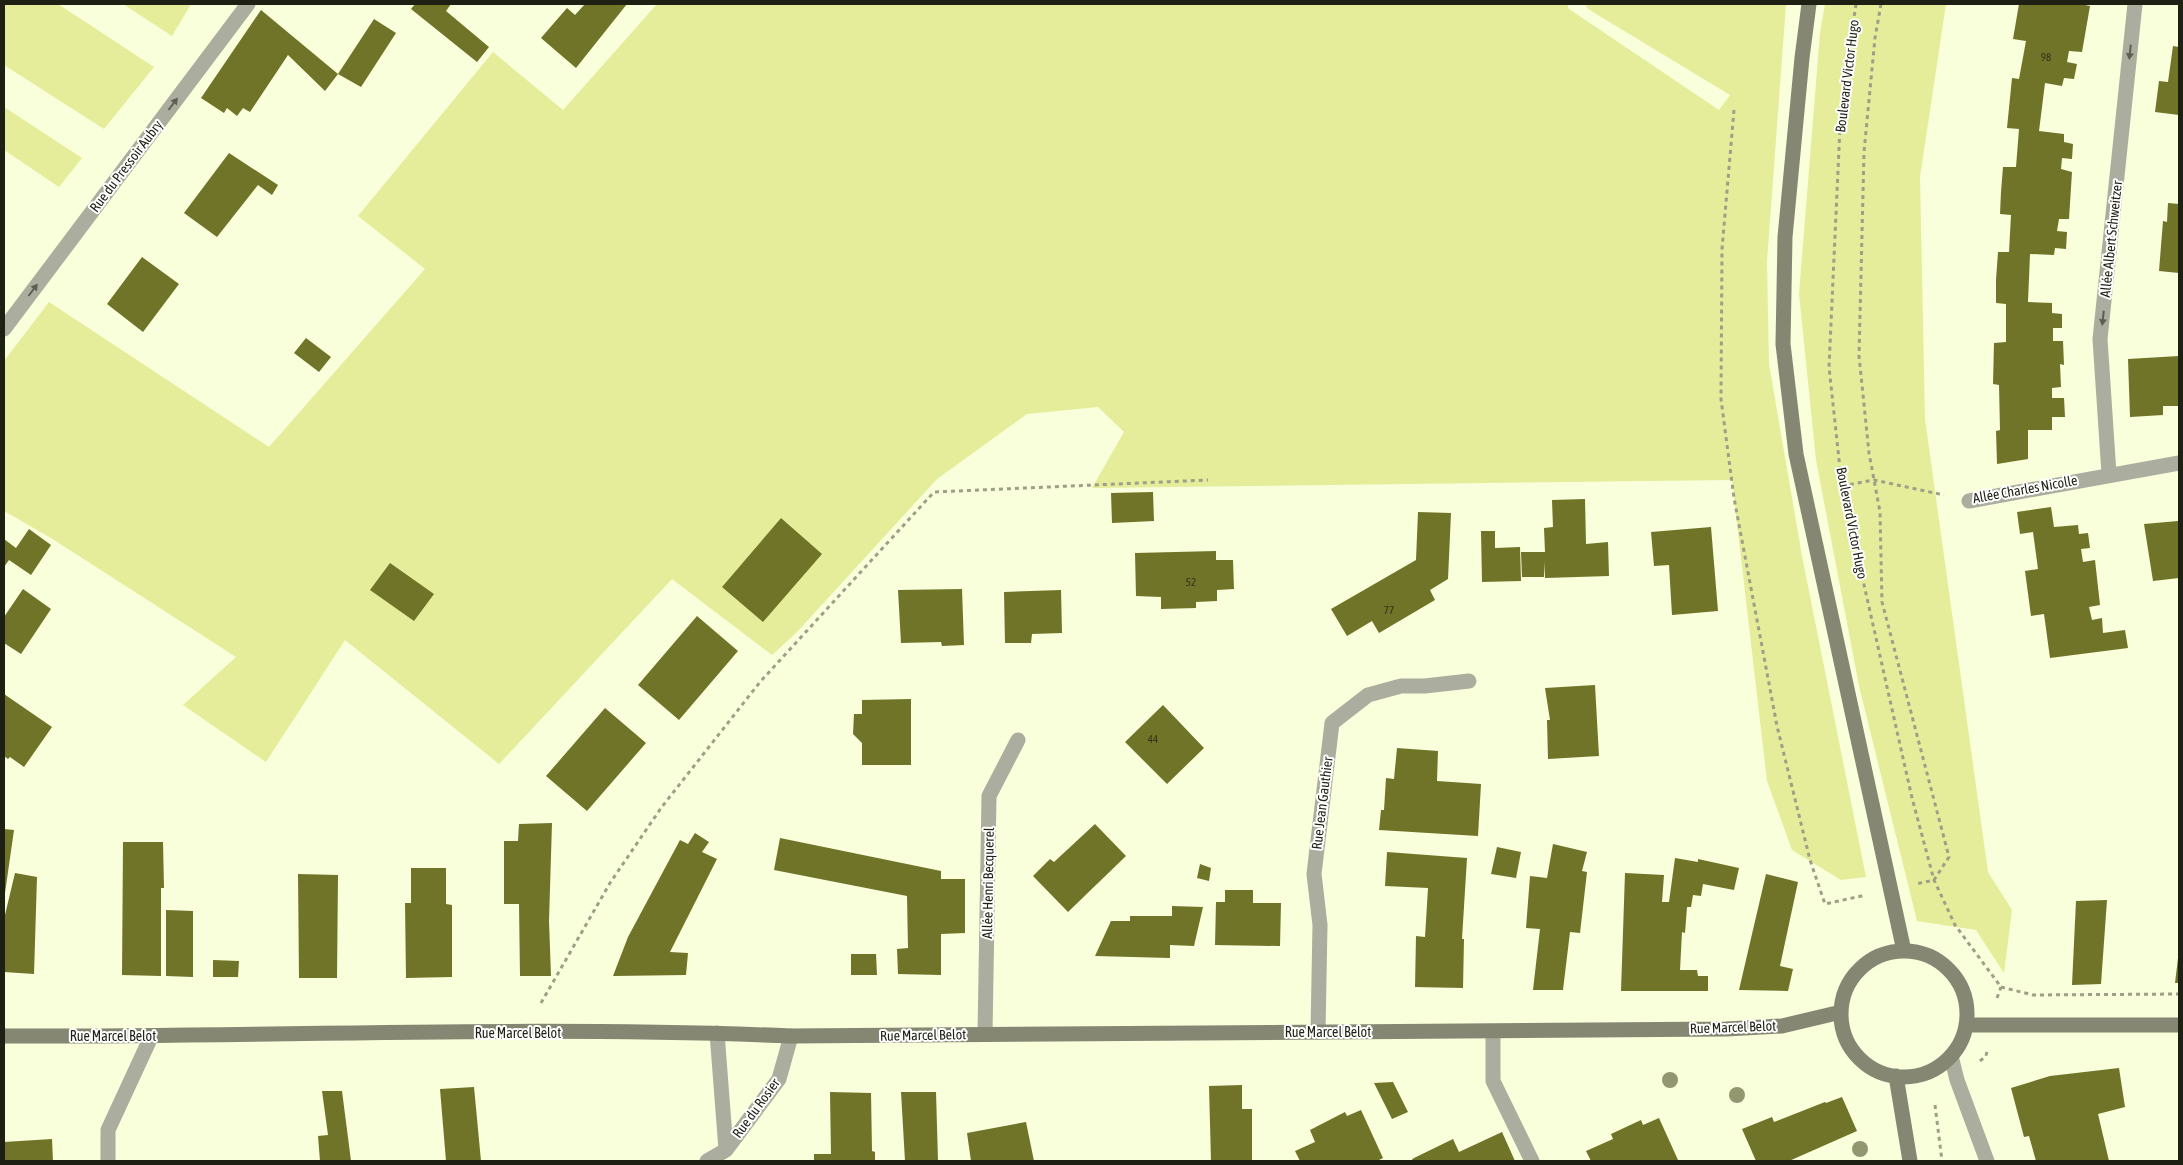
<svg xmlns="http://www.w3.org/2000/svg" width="2183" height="1165" viewBox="0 0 2183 1165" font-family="'Asap Condensed',sans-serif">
<rect width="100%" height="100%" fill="#f9fedb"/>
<path fill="#e5ed9a" d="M4 4H58L154 67 104 129 4 65Z
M123 4H191L172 36Z
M657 4H1567L1569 9 1719 110 1730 95 1588 9 1585 4H1786L1767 261 1769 364 1802 556 1866 877 1841 880 1792 850 1767 781 1732 480 1092 488 1124 432 1098 407 1027 414 937 479 797 632 772 655 672 579 499 764 345 640 266 762 183 705 236 657 51 538 4 511V361L49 302 269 447 425 269 358 216 493 52 563 110Z
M1825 4H1946L1920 177 1925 419 1988 872 2012 910 2004 973 1976 930 1917 921 1859 686 1816 460 1799 294 1820 33Z
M4 107 82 158 59 187 4 150Z"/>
<path fill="#6f7428" d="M415 4H451L446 11 489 47 477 62 411 9Z
M585 4H627L576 68 541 38 567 8 575 15Z
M2019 4H2080L2090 6 2082 52 2069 51 2067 62 2077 64 2074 79 2064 78 2062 86 2045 83 2039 131 2064 134V142L2073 144 2072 159 2062 158 2061 169 2072 172 2069 219H2059L2057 231 2067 232 2066 249 2055 248 2054 255 2030 254 2028 302 2052 303V313L2062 314V328H2053V341H2063L2064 365 2060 364 2061 387 2052 388V398H2064L2065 417H2052V430H2028V459L1997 464 1996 431 2000 430 1999 385 1993 384 1994 343 2006 342V304L1996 303V280L1998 252H2009L2011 215 2000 214 2001 192 2003 167H2016L2019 129 2007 128 2012 78 2019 79 2026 41 2013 39Z
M261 10 338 74 325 91 288 55 250 112 243 108 237 116 227 108 224 113 201 98Z
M374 19 396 33 361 87 338 74Z
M2173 46 2179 47V115L2155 112 2159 81 2168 82Z
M229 153 278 185 272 195 258 185 217 237 184 213Z
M2168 203 2179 204V273L2159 271 2163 221 2167 222Z
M142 257 179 284 143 332 107 304Z
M306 338 331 357 319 372 294 353Z
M2179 356V406H2163V415L2130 417 2128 359Z
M1153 492 1154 521 1112 523 1111 493Z
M1585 499 1586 544 1608 542 1609 576 1545 578V562L1544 577H1522L1521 552H1545L1544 528 1553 527 1552 500Z
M2051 507 2054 527 2078 525 2079 534 2088 533 2090 548 2081 549 2083 562 2095 560 2100 605 2089 607 2092 620 2102 618 2103 633 2125 630 2128 648 2050 658 2044 614 2031 616 2025 571 2038 569 2033 532 2020 534 2017 512Z
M1418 512 1451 513 1448 579 1430 590 1435 600 1379 633 1372 621 1347 636 1331 609 1416 560Z
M781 518 822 554 763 622 722 587Z
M2178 521 2179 578 2153 581 2144 524Z
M1711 527 1718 611 1672 615 1669 565 1654 566 1651 532Z
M29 529 51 545 31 575 9 560 4 567V539L16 548Z
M1481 531H1495V548L1520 547 1521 581 1482 582Z
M1216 551V560H1233L1234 589 1217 590V601L1196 602V608L1161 609V597L1136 596 1135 553Z
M390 563 434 594 414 621 370 590Z
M23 589 51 609 21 654 4 643V617Z
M962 589 964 645 942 646 941 642 901 643 898 590Z
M1061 590 1062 633 1032 634 1031 643H1005L1004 592Z
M697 616 738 651 679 720 638 685Z
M1595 685 1599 756 1548 759 1547 720H1550L1545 688Z
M4 694 52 727 24 767 10 757 8 759 4 756Z
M911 699V765H862V743L853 734 854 714H862V700Z
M1163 705 1204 748 1167 784 1125 742Z
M605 708 646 743 587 811 546 776Z
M1397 748 1438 751 1437 781 1481 784 1478 836 1379 830 1381 810H1384L1386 778 1394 779Z
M552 823 549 921 551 976H520L519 904H504V841H518L519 824Z
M1095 824 1126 856 1068 912 1033 876 1050 859 1054 862Z
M4 829 14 830 5 893H4Z
M695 833 709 842 702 852 717 859 670 952 688 953 686 975 613 976 628 937 680 840 688 844Z
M780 838 941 871V879H965V933L941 934V975L898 974 897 949 908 948 907 896 774 870Z
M123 842H163L164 888H161V976L122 975Z
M1553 844 1587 852 1582 871 1587 872 1580 933 1570 932 1563 990H1533L1540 929 1526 928 1530 876 1547 878Z
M1497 847 1521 852 1516 878 1491 874Z
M1387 852 1467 858 1462 939H1464L1463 988 1415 987 1416 936 1425 937 1428 888 1385 886Z
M1675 858 1698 862V859L1739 868 1734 890 1703 884 1701 896 1693 895 1691 907H1687L1685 933 1682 932 1680 970H1697L1698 976H1708V991H1621L1625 873 1664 875 1662 902H1669Z
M1200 864 1211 868 1209 881 1197 878Z
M411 868H446V904L452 905V977L406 978 405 903H411Z
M15 873 37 877 34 974 4 972V919Z
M298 874 338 875 337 978H299Z
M1766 874 1798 882 1780 966 1793 969 1788 991 1739 990Z
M1225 890H1253V903H1281L1280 946 1215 945 1216 902H1225Z
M2107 900 2101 984 2072 985 2076 901Z
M1172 906 1203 907 1194 946 1170 945V958L1095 956 1111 921H1130V916H1172Z
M166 910 193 911V977L166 976Z
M851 954H876L877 975H851Z
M2178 958 2179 983H2175Z
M213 960 239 961 238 977H213Z
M2119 1068 2125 1107 2098 1114 2109 1161H2036L2029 1136 2024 1137 2011 1088 2050 1076Z
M1393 1082 1408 1112 1392 1119 1374 1083Z
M1242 1085V1109H1252V1161H1211L1209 1086Z
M474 1087 481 1161H446L440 1089Z
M322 1091H342L351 1161H320L318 1136 328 1135Z
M830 1092 871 1093 872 1151 875 1152V1161H814V1154H831Z
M901 1092H936L938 1161H905Z
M1842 1097 1857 1131 1789 1161H1756L1742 1129 1772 1117 1774 1122 1825 1102 1826 1103Z
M1361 1110 1383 1158 1377 1161H1300L1295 1151 1315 1142 1310 1130 1345 1112 1347 1116Z
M1659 1118 1678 1160 1591 1161 1586 1151 1613 1139 1611 1134 1641 1120 1643 1125Z
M1026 1122 1034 1161H971L967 1133Z
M1502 1132 1515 1161H1413L1412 1159 1453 1139 1459 1152Z
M52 1139 53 1161H4V1142Z"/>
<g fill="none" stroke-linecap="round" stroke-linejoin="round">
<path stroke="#9da087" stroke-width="3" stroke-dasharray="4 4" stroke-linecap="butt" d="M1856 4 1841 105 1829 367 1842 487 1912 798 1934 880 1955 925 2001 987
M1881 4 1875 38 1864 152 1859 356 1869 453 1880 512 1882 602 1949 857 1934 880 1916 884
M1734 110 1722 249 1721 399 1734 498 1777 726 1810 860 1825 904 1866 895
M1842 486 1874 480 1944 495
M2001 987 2033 995 2179 994
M1997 998 2001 987
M541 1003 610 883 661 808 760 682 934 492 1208 480
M1980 1061 1986 1056 1987 1051
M1935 1105 1942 1161"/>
<path stroke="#abad9e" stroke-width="15" d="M1493 1032V1081L1532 1161
M1951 1056 1957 1080 1987 1161"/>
<path stroke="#abad9e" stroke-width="15" d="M4 329 248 4
M2109 474 2100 339 2135 4
M1969 501 2179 463
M1318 1032 1320 925 1314 874 1332 723 1368 695 1401 686H1425L1469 681
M717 1033 726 1150
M985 1034 989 796 1018 740
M108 1161V1130L151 1037
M707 1161 726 1150 779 1079 791 1036"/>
<path stroke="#858772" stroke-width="15" d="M1809 4 1802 58 1785 237 1783 344 1796 454 1904 951
M1841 1014a63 63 0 1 1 126 0a63 63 0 1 1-126 0Z
M1966 1025H2179
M4 1036C266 1037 529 1025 791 1036L1726 1029 1782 1026 1841 1012
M1896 1076 1910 1161"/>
</g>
<g fill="#939770">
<circle cx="1670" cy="1080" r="8"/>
<circle cx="1737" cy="1095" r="8"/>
<circle cx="1860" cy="1149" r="8"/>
</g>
<defs><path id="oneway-solid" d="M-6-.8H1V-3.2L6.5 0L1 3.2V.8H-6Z" transform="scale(1.25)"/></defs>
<g fill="#5e5f52">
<use href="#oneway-solid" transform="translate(2130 52) rotate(96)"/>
<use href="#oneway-solid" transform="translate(173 104) rotate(-53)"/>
<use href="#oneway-solid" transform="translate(33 290) rotate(-53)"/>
<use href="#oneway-solid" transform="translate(2103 318) rotate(96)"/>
</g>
<g text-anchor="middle" stroke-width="4" stroke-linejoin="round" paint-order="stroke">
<g font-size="11" fill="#333519">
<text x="2046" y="61">98</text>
<text x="1191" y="586">52</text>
<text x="1389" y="614">77</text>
<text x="1153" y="743">44</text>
</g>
<g font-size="14" fill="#1f2014" stroke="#fff">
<text transform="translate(1847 76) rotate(-83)" y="5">Boulevard Victor Hugo</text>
<text transform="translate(126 166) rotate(-53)" y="5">Rue du Pressoir Aubry</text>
<text transform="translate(2111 239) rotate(-84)" y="5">Allée Albert Schweitzer</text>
<text transform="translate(2025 489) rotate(-10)" y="5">Allée Charles Nicolle</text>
<text transform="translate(1852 523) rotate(79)" y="5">Boulevard Victor Hugo</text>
<text transform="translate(1322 803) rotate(-83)" y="5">Rue Jean Gauthier</text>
<text transform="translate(988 883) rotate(-89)" y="5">Allée Henri Becquerel</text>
<text transform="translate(1733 1027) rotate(-2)" y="5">Rue Marcel Belot</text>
<text x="1328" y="1037">Rue Marcel Belot</text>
<text x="518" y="1038">Rue Marcel Belot</text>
<text transform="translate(923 1035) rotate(-1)" y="5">Rue Marcel Belot</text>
<text x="113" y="1041">Rue Marcel Belot</text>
<text transform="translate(756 1108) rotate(-54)" y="5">Rue du Rosier</text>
</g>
</g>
<rect width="2183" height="1165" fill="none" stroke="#1f2014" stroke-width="10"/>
</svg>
